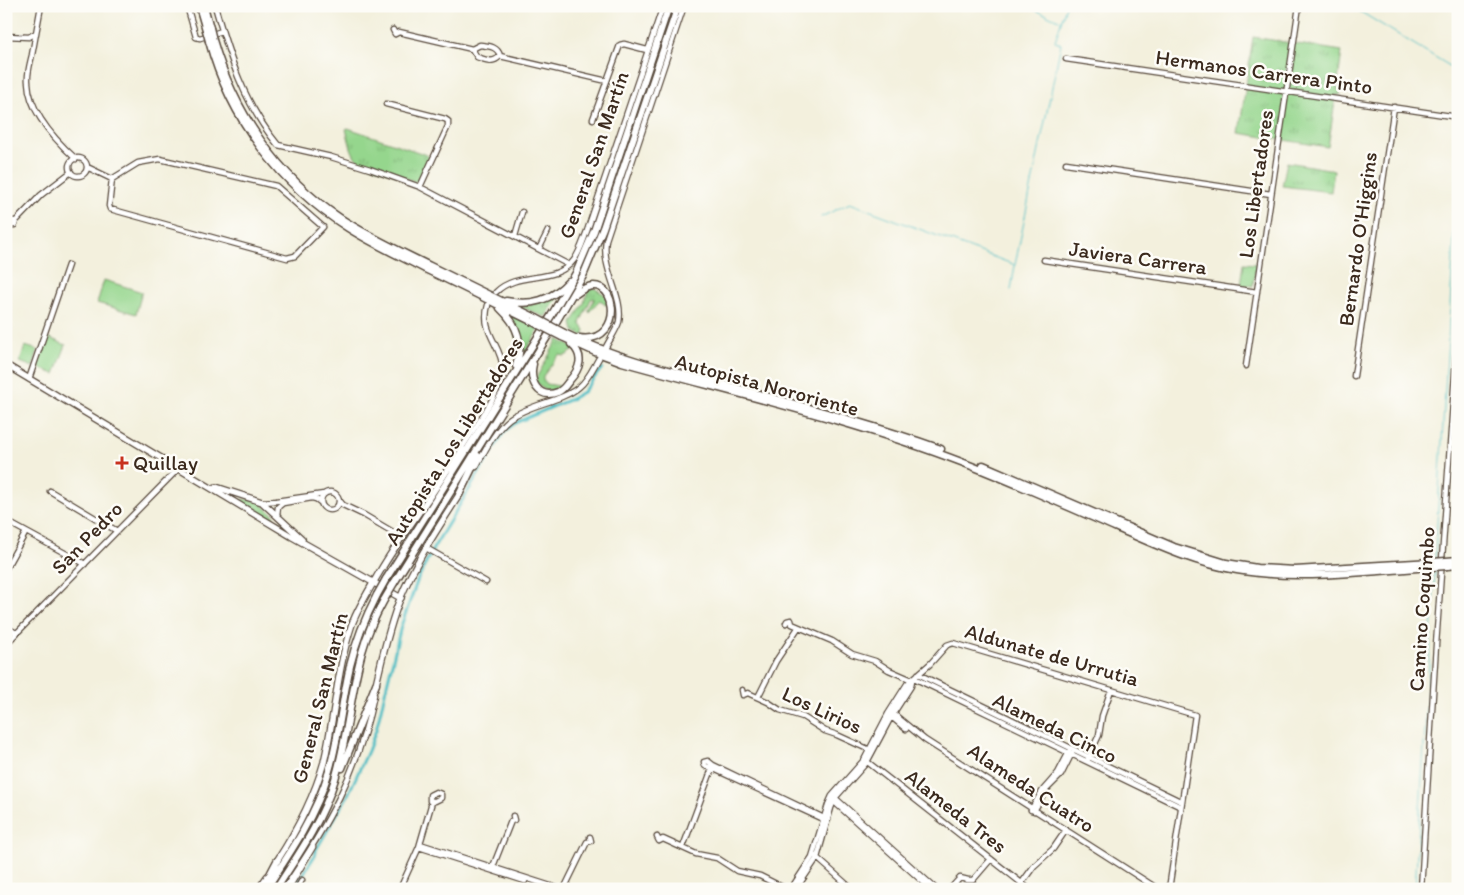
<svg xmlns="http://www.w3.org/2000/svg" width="1464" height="895" viewBox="0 0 1464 895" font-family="Itim,sans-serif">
<defs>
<pattern id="grass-tufts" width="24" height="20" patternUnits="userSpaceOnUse" patternTransform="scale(1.25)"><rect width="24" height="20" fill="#95d68d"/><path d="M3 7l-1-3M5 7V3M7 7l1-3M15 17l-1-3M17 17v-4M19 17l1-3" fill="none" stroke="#81b879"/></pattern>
</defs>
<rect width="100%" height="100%" fill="#fdfcf7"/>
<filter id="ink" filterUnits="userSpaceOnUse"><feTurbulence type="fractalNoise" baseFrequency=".02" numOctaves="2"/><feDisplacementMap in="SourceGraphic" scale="10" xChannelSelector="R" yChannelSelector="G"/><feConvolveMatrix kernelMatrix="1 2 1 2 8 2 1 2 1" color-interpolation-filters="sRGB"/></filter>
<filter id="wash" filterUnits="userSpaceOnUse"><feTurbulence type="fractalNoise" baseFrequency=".0096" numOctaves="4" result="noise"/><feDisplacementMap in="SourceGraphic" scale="20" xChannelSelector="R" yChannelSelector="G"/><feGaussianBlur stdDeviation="1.12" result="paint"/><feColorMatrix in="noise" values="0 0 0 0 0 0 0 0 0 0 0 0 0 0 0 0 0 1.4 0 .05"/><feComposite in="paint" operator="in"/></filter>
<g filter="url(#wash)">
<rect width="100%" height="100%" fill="#f3f0dd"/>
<path fill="url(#grass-tufts)" stroke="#688056" d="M1253 37 1342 51 1337 89 1341 90 1340 95H1336L1328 147 1239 133Z
M348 128 427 155 431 159 417 182 360 162C351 156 349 139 346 129Z
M1287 162 1334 170 1331 192 1282 186Z
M564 288 545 317 519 306 531 305Z
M594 288 607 296 608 304 605 305 600 300 589 312V309L595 298 591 299 580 323 585 330 583 336 574 331 572 323 584 303 588 290Z
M508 312 539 329 518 364 521 354Z
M558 339 572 347 573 351 565 356 559 355 543 376V379L547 384 559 386 555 390C544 391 541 389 535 380Z
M243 499 258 501 274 515V517L270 520 241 503Z"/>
<path fill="#95d68d" stroke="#688056" d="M1244 263 1256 264 1253 286 1241 285Z
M104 280 142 292 136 314 97 303Z
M47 337 66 345 55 374 36 367Z
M25 346 38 350 33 367 20 362Z"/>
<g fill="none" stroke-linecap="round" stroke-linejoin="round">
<path stroke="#51bfc6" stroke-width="1" d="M1026 6 1059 20
M1351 6 1458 71
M821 217 850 203 1015 265 1011 290
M1015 265 1061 44 1055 41 1066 6
M1435 558 1458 172
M1415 889 1435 570"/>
<path stroke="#51bfc6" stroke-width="3" d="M294 889 315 855 316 850 347 797 368 751 376 730 401 626 418 579 434 547 504 432 515 423 571 399 583 392 602 368"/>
</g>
</g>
<g filter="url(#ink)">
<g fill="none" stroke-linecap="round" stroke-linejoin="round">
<defs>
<path id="minor" d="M41 6C38 23 35 39 32 55 30 64 27 73 28 82 29 112 55 140 76 159
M187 6 196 37 200 38 222 31
M215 6C229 56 244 104 278 145L331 157 370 169 420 187 569 265
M393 30 395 34 399 32 472 49
M6 36 29 37 36 33
M472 49 477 57C486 60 493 64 500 56
M472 49 480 45C488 46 498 46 500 56
M500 56 607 81
M1066 59 1458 117
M386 104 445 119 448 121V126L420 187
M593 119 620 45 624 44 647 50
M69 167a9 9 0 1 1 18 0a9 9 0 1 1-18 0Z
M160 159 276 186 323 227 295 256 287 258 110 209 109 206 112 179 138 163Z
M1066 163 1271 194
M87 167 112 179
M16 221H12V225H15L16 221 41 195 71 172
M6 232 12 225
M515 236 522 212
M539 249 548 231
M1044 260 1257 292
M496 292C518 270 555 285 574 260 580 252 583 241 587 231L663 6
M606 347C610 339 616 331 619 322 624 296 601 270 606 240L684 6
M1246 366 1299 6
M1354 376 1394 107
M29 379 68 265
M1450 444 1458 442
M460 451C471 432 504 389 503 368 501 344 480 332 488 305
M476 467C485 451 494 431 509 419 529 404 561 402 579 387 588 380 593 368 599 358
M50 491 117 531
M321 501a9 9 0 1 1 18 0a9 9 0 1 1-18 0Z
M339 500 343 505 364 515 398 535 400 538
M262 502 276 501 324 494
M277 515 278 507 283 503 312 498 316 499 320 502
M6 521 85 564
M426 548 486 582
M6 568 26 532
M786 623 787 621 791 620 792 624 832 641 852 654 875 661 889 670 912 680
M6 627 16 633
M6 644 178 469
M918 674 1182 802
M914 678 1181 807
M742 690 743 695 748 693 768 702 780 710 803 717 825 731 837 735 872 751
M758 697 776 661 798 628
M890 711 925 740 1158 889
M888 714 906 729
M1088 759 1099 735 1102 716 1111 690
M865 760 1029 889
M436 792 441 794V798L435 801H430V795Z
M833 796 936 889
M831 799 931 889
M1031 810 1043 790 1058 773 1069 752
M1034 811 1046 790 1061 775 1072 753
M827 821 712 768 705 766 704 762 708 761 713 765 828 820
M657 837 659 841 663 839 696 854 717 858 737 871 760 876 786 889
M420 844 560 889
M419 847 525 881
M683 847 713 766
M815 856 852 889
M492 869 511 821 514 820 513 816
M1021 884 1034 866 1053 849 1066 830
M258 889 267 876
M284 889C328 825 358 772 374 695
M288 889 313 847
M297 889 302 880
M400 889 419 847 432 802
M564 889 587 842 591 841 590 837
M791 889 812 857 828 805 832 796 864 760 888 714 907 684 930 664 947 645 953 643 1195 715 1169 889
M796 889 817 858 831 808 835 798 867 762 891 717 911 686 912 680
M950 889 960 878 968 880H973L991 859
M1421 889 1436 645 1458 331"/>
<path id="major" d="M6 365 291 536 401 598
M216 487 262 502 302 539
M376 684C383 655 389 626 400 599 415 562 438 528 459 495
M277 861C297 830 314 798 324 762 335 716 337 668 352 624 359 606 369 590 379 573 400 537 426 504 448 469"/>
<path id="highway" d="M199 6 206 30
M204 6 210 28
M213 40C234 112 277 176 340 218 369 237 400 251 430 266 466 284 501 301 536 318
M209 41C230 119 280 185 348 228 373 244 400 256 425 269 461 286 496 304 531 321
M576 294C617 260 629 346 579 338
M506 301C531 306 551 301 569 281
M500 308C518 325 524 343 516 366
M564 333C615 358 671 371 726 385 798 405 870 424 941 449
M562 337 595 352 622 362C737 394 853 420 964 463 1016 483 1066 506 1117 528 1156 545 1194 563 1237 570 1300 581 1367 571 1432 567
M533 364C529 381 538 400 558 392 563 390 566 385 569 381 580 369 585 356 571 344
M983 465 1174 547 1226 563 1257 568 1295 570 1432 562
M448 469 463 450
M459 495 478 456
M1446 561 1458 560
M1447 566 1458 565
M386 579 551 316 576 273 594 231 669 6
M394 583 549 334 583 276 603 228 678 6
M342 768 376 684
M267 880 277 861
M266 889C291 852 316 815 329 771 339 737 342 701 350 666 356 641 365 618 377 595
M276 889C299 854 323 819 335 779 348 737 350 694 362 652 367 634 375 616 384 600"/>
</defs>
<use href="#minor" stroke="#57483b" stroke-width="7"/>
<use href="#major" stroke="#57483b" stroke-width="8"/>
<use href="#highway" stroke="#57483b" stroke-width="9"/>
<use href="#minor" stroke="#fff" stroke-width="4.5"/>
<use href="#major" stroke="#fff" stroke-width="5.5"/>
<use href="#highway" stroke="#fff" stroke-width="6"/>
<defs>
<path id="highway-bridge" d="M210 28 213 40
M206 30 209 41
M536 318 564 333
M531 321 562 337
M1432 562 1446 561
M1432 567 1447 566
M377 595 386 579
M384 600 394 583"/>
</defs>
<use href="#highway-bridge" stroke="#57483b" stroke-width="9" stroke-linecap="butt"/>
<use href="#highway-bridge" stroke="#fff" stroke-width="6"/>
</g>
</g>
<path fill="#c8321e" stroke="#fdfcf7" stroke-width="2" d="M119.5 455.5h5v5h5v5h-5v5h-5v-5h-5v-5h5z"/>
<g text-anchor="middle" stroke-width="5" stroke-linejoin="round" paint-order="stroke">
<g font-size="21" fill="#3b2a1e" stroke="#fdfcf7">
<text transform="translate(1264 72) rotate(8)" y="7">Hermanos Carrera Pinto</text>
<text transform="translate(594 155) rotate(-71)" y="7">General San Martín</text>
<text transform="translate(1256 184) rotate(-82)" y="7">Los Libertadores</text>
<text transform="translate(1358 239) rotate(-82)" y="7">Bernardo O'Higgins</text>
<text transform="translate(1138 258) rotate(8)" y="7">Javiera Carrera</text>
<text transform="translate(767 385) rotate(15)" y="7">Autopista Nororiente</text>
<text transform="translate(454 441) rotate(-58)" y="7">Autopista Los Libertadores</text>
<text transform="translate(87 538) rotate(-46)" y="7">San Pedro</text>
<text transform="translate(1422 609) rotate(-86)" y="7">Camino Coquimbo</text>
<text transform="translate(1052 655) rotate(16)" y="7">Aldunate de Urrutia</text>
<text transform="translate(320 698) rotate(-76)" y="7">General San Martín</text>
<text transform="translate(822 710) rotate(25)" y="7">Los Lirios</text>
<text transform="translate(1055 728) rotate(26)" y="7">Alameda Cinco</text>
<text transform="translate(1031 788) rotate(33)" y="7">Alameda Cuatro</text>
<text transform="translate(956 811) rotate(38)" y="7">Alameda Tres</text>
</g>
<g font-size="21" fill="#3b2a1e" stroke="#fdfcf7" text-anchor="start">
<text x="133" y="470">Quillay</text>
</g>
</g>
<rect width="1464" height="895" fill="none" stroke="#fdfcf7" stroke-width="25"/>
</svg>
